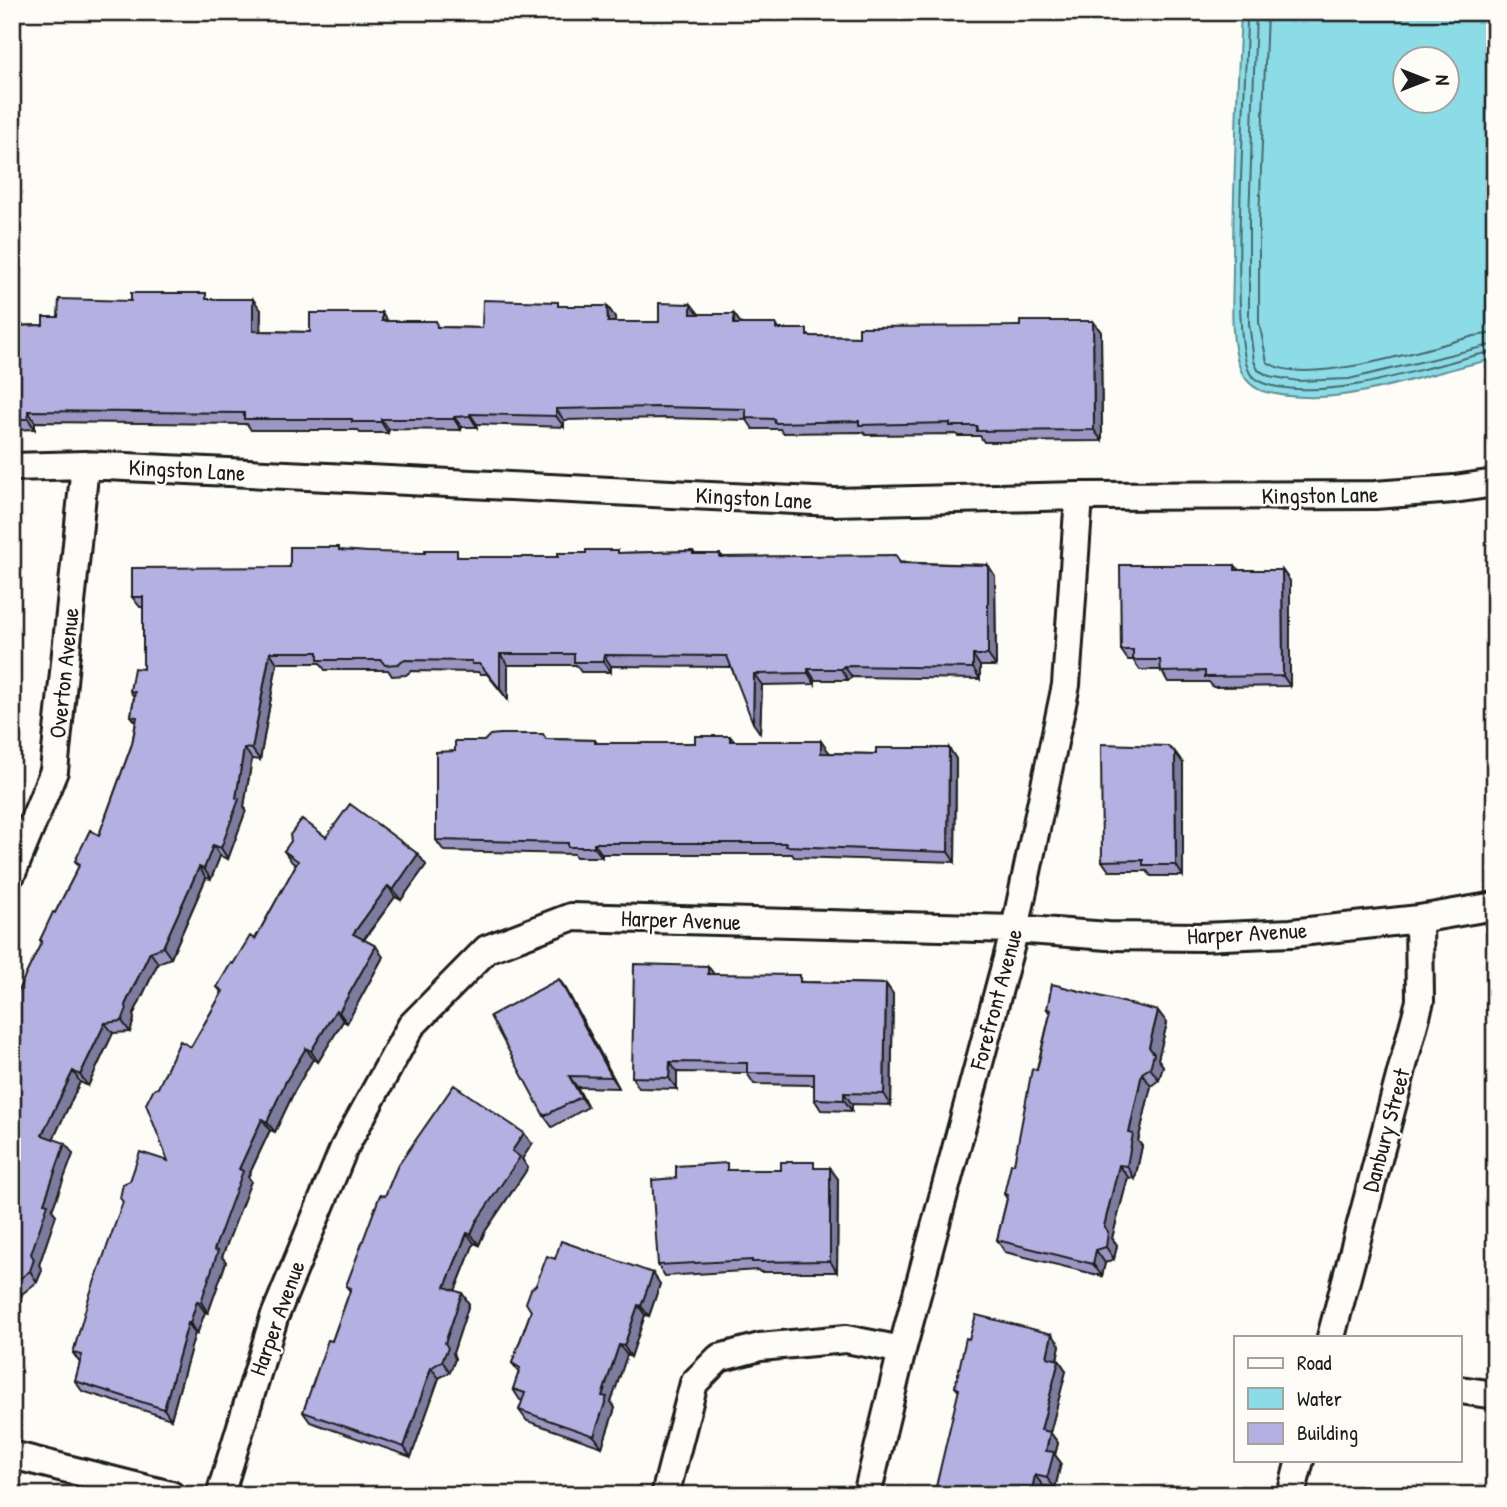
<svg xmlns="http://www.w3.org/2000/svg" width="1507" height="1507" viewBox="0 0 1507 1507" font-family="'Patrick Hand',sans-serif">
<rect width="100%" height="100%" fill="#fdfcf7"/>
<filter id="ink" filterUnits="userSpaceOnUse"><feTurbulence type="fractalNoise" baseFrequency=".0143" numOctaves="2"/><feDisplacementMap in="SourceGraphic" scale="14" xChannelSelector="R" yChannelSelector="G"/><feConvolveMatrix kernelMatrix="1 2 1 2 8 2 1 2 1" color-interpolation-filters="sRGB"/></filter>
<g filter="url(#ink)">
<path fill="#8cdce7" stroke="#5f8f96" stroke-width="2" fill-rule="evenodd" d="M1241 12H1495V359C1421 373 1342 411 1266 392 1253 389 1244 379 1240 368 1229 337 1233 299 1233 267 1233 182 1237 97 1241 12ZM1406 60H1448V102H1406Z"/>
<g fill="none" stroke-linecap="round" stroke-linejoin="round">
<path stroke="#49696d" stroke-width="2" d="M1247 12C1248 67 1226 349 1252 376 1263 387 1283 388 1297 389 1347 392 1395 376 1443 364 1460 360 1477 353 1495 352
M1256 12 1249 221V323L1254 361 1258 370 1269 376 1298 381 1349 379 1495 344
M1267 12 1259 221V322L1267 362C1304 389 1431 347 1474 336L1495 333"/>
<defs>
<path id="street" d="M12 467 85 465 834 502 1079 496 1375 495 1454 489 1495 483
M12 873 54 771 85 465
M1331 1337 1420 1001 1419 919
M1460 1390 1495 1395
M12 1455 171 1495
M220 1495 274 1318 344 1148 411 1026 487 949 571 917 1015 929 1108 936 1202 937 1291 933 1419 919 1495 906
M665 1495 694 1383 719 1358 760 1347 846 1339 902 1350
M867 1495 902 1350 1015 929 1066 685 1079 496
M1291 1495 1300 1460"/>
</defs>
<use href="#street" stroke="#1c1c1c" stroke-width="32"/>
<use href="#street" stroke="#fdfcf7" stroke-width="26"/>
</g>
<path fill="#9b97c2" stroke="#1c1c1c" stroke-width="2" d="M210 299 261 310 260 331 310 332 388 321 440 327 482 328 561 306H607L615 317V322H659L691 304 698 314H734L741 324H776L779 329 812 336 859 337 1093 321 1101 332 1102 441 984 442 980 436H958L956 434 866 435 863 432 783 433 780 429H753L747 420 665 418 564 420V427L477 424V427H462L461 430 389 429 388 433H360L358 430H251L247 424 35 422V429L12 430V326L43 325 58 317 131 301Z
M341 551 462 557H558L619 553 693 551 695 554H720L723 557 988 565 995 576 996 666H980V679L852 677 848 680H815V684L762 685 760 733 731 667 611 666V672H581L576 665H508V700L487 674H480L478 672 411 671 406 675 392 676 388 670H325L320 663H277L260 760 252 759 244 806 246 810 228 859 220 856 211 879 206 878 171 958 158 963 133 1015 134 1019 130 1032 113 1033 88 1086 80 1082 53 1139 73 1154 52 1210 56 1215 39 1265 42 1270 37 1282 22 1294 12 1329V1003L42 942 40 940 55 913 79 866 75 861 99 835 132 744 136 722 131 716 134 697 130 691 143 669V607H140L132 597 290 567Z
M1235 565 1239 570H1282L1290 581V686L1213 687 1209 682H1168L1161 670H1140L1133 660H1128L1121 650Z
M730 736 734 741 829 752V753L876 754 949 748 956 759 955 862 794 857 792 854H602V857H576L574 854 444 851 436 840 455 751 547 739 595 740 597 743H695Z
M1175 752 1183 763V876H1151L1147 871H1109L1102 861Z
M326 837 418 854 426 865 401 900 395 897 364 940 383 957 347 1023 343 1021 318 1062 313 1059 294 1092 275 1132 270 1130 248 1177 251 1181 222 1257 226 1262 208 1313 205 1312 197 1334 195 1333 171 1419 82 1391 75 1381 80 1363 73 1353 130 1181 168 1161 158 1088 191 1047 222 993 217 987 233 964 255 939 296 865 292 862 284 851Z
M714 974 805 982 886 984 893 994 891 1105 852 1104V1111L821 1110 814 1099V1085L754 1084 747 1073 677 1072V1089L639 1088 632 1077Z
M566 989 619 1088 577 1087 588 1107 552 1127 544 1116Z
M1047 1009 1158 1011 1167 1023 1158 1059 1163 1066 1159 1080 1151 1086 1138 1141 1142 1146 1135 1179 1128 1177 1112 1238 1117 1245 1114 1259 1105 1263 1102 1276 1005 1252 997 1240 1007 1199 1004 1194 1014 1164 1050 1014Z
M532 1144 522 1159 528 1168 484 1233 479 1245 474 1243 455 1291 462 1293 469 1304 453 1353 455 1359 450 1372 439 1378 411 1457 310 1422 303 1412 332 1341 350 1291 346 1286 385 1196Z
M830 1168 838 1179 837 1272H760L758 1270 665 1276 658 1265 676 1178 732 1170H781Z
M555 1259 660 1284 649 1316 645 1315 631 1357 627 1355 611 1402 615 1408 602 1447 527 1421 519 1410 523 1401 520 1400 513 1389 519 1372 512 1363 531 1311 536 1285Z
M969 1339 1060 1345 1057 1360H1059L1066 1371 1050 1432 1058 1443 1055 1455 1061 1463 1055 1488 1043 1486 955 1387Z"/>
<path fill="#7e7b9e" stroke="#1c1c1c" stroke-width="2" d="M253 299 261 310 260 341 253 331Z
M691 304 699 314H691Z
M607 306 615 317 616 333 608 322Z
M382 313 390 324 382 321Z
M734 314 742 325 734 324Z
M1093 321 1101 332 1102 441 1094 430Z
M556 409 564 420V427L556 416Z
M28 411 35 422V429L28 419Z
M470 414 477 424V427L470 416Z
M454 417 462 427 461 430 454 419Z
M381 419 389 429 388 433 381 422Z
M988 565 995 576 996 666 988 655Z
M1282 570 1290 581V686L1283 676Z
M270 652 277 663 260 760 252 749Z
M500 654 508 665V700L500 689Z
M604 655 611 666V672L604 662Z
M973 655 980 666V679L973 668Z
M844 666 852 677 848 680 841 669Z
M808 669 815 680V684L808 673Z
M754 674 762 685 760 733 753 723Z
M821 741 829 752V764L821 753Z
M244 748 252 759 244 806 246 810 228 859 221 848 236 798Z
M949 748 956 759 955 862 948 852Z
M1175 752 1183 763V876L1176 865Z
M594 843 602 854V857L594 847Z
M213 845 220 856 211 879 204 869Z
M418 854 426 865 401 900 393 890Z
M199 867 206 878 171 958 163 947Z
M388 886 395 897 360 944 353 934Z
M376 946 383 957 347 1023 339 1012Z
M150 952 158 963 133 1015 134 1019 130 1032 122 1021 125 1005Z
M708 966 716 977 708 974Z
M559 979 566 989 619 1088 612 1077Z
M886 984 893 994 891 1105 884 1094Z
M336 1010 343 1021 318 1062 311 1051Z
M1158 1011 1167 1023 1158 1059 1163 1066 1159 1080 1150 1068 1149 1047Z
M105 1023 113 1033 88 1086 80 1075Z
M306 1048 313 1059 294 1092 275 1132 267 1122 286 1081Z
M670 1062 677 1072V1089L669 1078Z
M73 1071 80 1082 50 1146 42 1135Z
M1142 1073 1151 1086 1138 1141 1142 1146 1135 1179 1127 1166 1129 1133Z
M569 1076 577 1087 588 1107 581 1097Z
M844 1093 852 1104V1111L844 1100Z
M262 1119 270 1130 248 1177 251 1181 222 1257 226 1262 208 1313 201 1302 214 1250 239 1169Z
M524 1133 532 1144 522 1159 528 1168 484 1233 479 1245 471 1234 476 1222 512 1151Z
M65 1143 73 1154 52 1210 56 1215 39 1265 42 1270 37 1282 30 1271 31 1254 44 1203Z
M1119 1165 1128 1177 1112 1238 1117 1245 1114 1259 1106 1247 1104 1226Z
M830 1168 838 1179 837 1272 830 1261Z
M467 1233 474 1243 452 1298 445 1287Z
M1096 1250 1105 1263 1102 1276 1093 1264Z
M653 1273 660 1284 649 1316 641 1306Z
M14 1283 22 1294 12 1329V1290Z
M462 1293 469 1304 453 1353 455 1359 450 1372 442 1361 445 1343Z
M197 1301 205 1312 197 1334 190 1323Z
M638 1305 645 1315 631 1357 624 1346Z
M188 1323 195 1333 171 1419 164 1409Z
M1052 1334 1060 1345 1055 1368 1047 1357Z
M619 1345 627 1355 611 1402 615 1408 602 1447 594 1436 602 1396Z
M1059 1360 1066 1371 1048 1441 1041 1430Z
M431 1368 439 1378 411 1457 404 1447Z
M1050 1432 1058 1443 1055 1455 1061 1463 1055 1488 1047 1478 1046 1451Z
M1035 1475 1043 1486 1041 1495H1031Z"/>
<path fill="#b4b0e2" stroke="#1c1c1c" stroke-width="2" d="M131 293H206V299H253V331L310 332V313H382V321H436L437 327 482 328 483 300 558 302V306H607L608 322H659V303L691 304V314H734V324H776V329H807V336L859 337V327L1020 326V321H1093L1094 430 977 431V426H950V423L859 425V421L775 423 774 419 746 418V409L658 407 556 409V416L470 414V416L454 417V419H381V422H352V419H244V413L28 411V419H12V326L43 325V317H58L59 299 131 301Z
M290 547H339V550L368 552 425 553V550H457V557H558V553H586V550H618V553L693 551V554H720V557L896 555 900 563 988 565V655H973V668L844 666 841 669H808V673L754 674 753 723 727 656 604 655V662H574V654H500V689L480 664H472V661L403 660 398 664 385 665 381 660H318V652H270L252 749 244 748 236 798 239 799 221 848 213 845 204 869 199 867 163 947 150 952 125 1005 127 1008 122 1021 105 1023 80 1075 73 1071 42 1135 65 1143 44 1203 48 1204 31 1254 34 1259 30 1271 14 1283 12 1290V1003L42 941 40 940 53 912 55 913 80 864 75 861 90 830 99 835 132 744 137 717 131 716 135 692 130 691 134 668 143 669V597H132V568L290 567Z
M1120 565H1235V570H1282L1283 676 1205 677V671L1161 672 1160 660H1133V650H1121Z
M500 734H543L546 739 595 740V743H695V736H730V741H821V753L876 754V748H949L948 852 786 846 787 843H594V847H568V843L436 840V752L455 751V741H484L490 735Z
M1101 744 1167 746 1175 752 1176 865H1143V860L1102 861Z
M350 804 418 854 393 890 388 886 353 934 376 946 339 1012 336 1010 311 1051 306 1048 286 1081 267 1122 262 1119 239 1169 243 1171 214 1250 218 1251 201 1302 197 1301 190 1323H188L164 1409 75 1381 82 1355 73 1353 89 1297 123 1202 120 1198 123 1184 130 1181 140 1152 168 1161 146 1104 153 1090 158 1088 180 1041 191 1047 223 991 217 987 231 963 233 964 250 936 255 939 298 861 284 851 291 841 290 835 302 819 326 837Z
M634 964 708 966V974L800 975V982L886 984 884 1094 844 1093V1100L814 1099V1074L747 1073V1063L670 1062 669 1078 632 1077Z
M559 979 612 1077 569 1076 581 1097 544 1116 490 1016Z
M1052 984 1158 1011 1149 1047 1154 1054 1150 1068 1142 1073 1129 1133 1133 1134 1127 1166 1119 1165 1104 1226 1108 1232 1106 1247 1096 1250 1093 1264 997 1240 1008 1195 1004 1194 1011 1164H1014L1032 1069 1037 1070 1051 1010 1047 1009Z
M454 1085 524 1133 512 1151 520 1157 476 1222 471 1234 467 1233 445 1287 462 1293 445 1343 448 1348 442 1361 431 1368 404 1447 303 1412 328 1340 332 1341 351 1288 346 1286 380 1195 385 1196 397 1167Z
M781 1162H814V1168H830V1261L752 1262V1260L658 1265 652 1180 676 1178V1166L727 1163V1170H781Z
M561 1241 653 1273 641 1306 638 1305 624 1346 619 1345 602 1396 607 1397 594 1436 519 1410 525 1393 513 1389 520 1368 512 1363 531 1311 526 1303 531 1289 536 1285 547 1256 555 1259Z
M976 1315 1052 1334 1047 1357 1059 1360 1041 1430 1050 1432 1046 1451 1054 1452 1047 1478 1035 1475 1031 1495H934L959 1389 955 1387 966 1338 969 1339Z"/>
</g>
<g text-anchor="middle" stroke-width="5" stroke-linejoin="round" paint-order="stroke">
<g font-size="23" fill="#1c1c1c" stroke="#fdfcf7">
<text transform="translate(187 470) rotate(3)" y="8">Kingston Lane</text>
<text transform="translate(1320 495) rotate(-1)" y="8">Kingston Lane</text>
<text transform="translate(754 498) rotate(3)" y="8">Kingston Lane</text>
<text transform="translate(64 673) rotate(-84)" y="8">Overton Avenue</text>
<text transform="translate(681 920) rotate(2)" y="8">Harper Avenue</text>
<text transform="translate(1247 933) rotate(-3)" y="8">Harper Avenue</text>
<text transform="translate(996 999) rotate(-75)" y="8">Forefront Avenue</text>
<text transform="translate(1386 1130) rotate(-75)" y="8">Danbury Street</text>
<text transform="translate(277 1318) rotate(-70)" y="8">Harper Avenue</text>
</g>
</g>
<rect width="1507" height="1507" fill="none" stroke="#fdfcf7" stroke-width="42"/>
<rect x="21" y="21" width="1465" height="1465" fill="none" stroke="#1c1c1c" stroke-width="2.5" filter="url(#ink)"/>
<rect x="1234" y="1336" width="228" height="126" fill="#fdfcf7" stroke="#a3a29f" stroke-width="2"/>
<rect x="1248" y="1358" width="35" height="10" fill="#fdfcf7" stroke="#a3a29f" stroke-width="2"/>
<text x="1297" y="1370" font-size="21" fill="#1c1c1c">Road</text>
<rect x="1248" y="1388" width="35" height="21" fill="#8cdce7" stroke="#a3a29f" stroke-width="2"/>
<text x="1297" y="1406" font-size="21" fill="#1c1c1c">Water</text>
<rect x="1248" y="1423" width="35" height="21" fill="#b4b0e2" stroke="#a3a29f" stroke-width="2"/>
<text x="1297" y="1440" font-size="21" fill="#1c1c1c">Building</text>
<g transform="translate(1426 80) rotate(90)"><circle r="33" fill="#fdfcf7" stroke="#a3a29f" stroke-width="2"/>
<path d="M0-5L12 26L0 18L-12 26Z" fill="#1c1c1c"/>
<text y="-10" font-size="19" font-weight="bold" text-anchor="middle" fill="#1c1c1c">N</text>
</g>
</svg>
